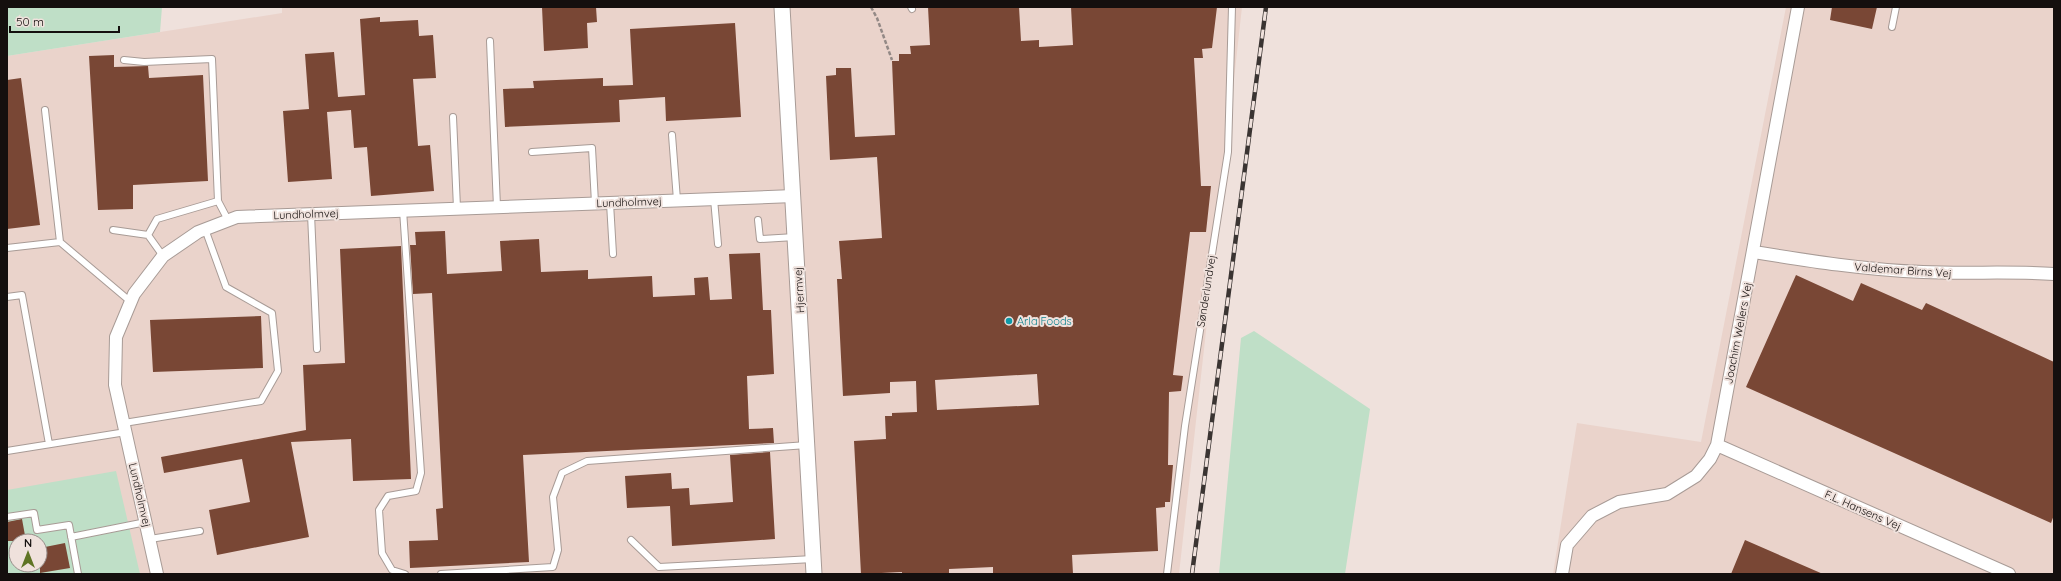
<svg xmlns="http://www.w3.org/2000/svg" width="2061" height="581" viewBox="0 0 2061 581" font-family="Quicksand,sans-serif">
<rect width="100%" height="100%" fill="#efe1dc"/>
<path fill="#ead3cb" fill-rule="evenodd" d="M282 7H1242L1179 574H7V56L282 13ZM16 541H40V565H16Z
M1786 7H2054V574H1553L1577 423 1701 442Z"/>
<path fill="#bfdfc7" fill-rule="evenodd" d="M7 7H162L160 32 7 56Z
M1254 331 1370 409 1345 574H1219L1241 338Z
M116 471 140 574H7V490ZM16 541H40V565H16Z"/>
<path fill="#794735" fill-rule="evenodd" d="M542 7H596L597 22 587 23 588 48 544 51Z
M928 7H1019L1021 41 1039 40V47L1073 45 1071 7H1217L1212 48 1202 49 1203 58H1194L1201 186H1211L1206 232H1190L1173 375 1183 376 1181 391 1169 392 1168 465H1173L1170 502H1165V507L1156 508 1158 551 1072 555 1073 574H993V567L949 569V574H902V572L861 574 854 441 886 439 885 416H892V413L917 412 916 381 890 382V393L843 396 837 279H842L839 241 882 238 877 157 830 160 826 76 836 75V68H851L855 137 895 135 892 61H899V54H911L910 46 930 45ZM1037 374 1039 405 937 410 935 380Z
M1832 7H1877L1872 29 1830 20Z
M380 17V22L418 20 419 36 433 35 436 78 413 79 418 146 430 145 434 191 371 196 367 147 354 148 351 110 327 112 332 179 288 182 283 111 309 109 305 54 334 52 338 97 365 95 360 19Z
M735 23 741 117 666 121 665 97 619 100 620 122 505 127 503 89 534 88 533 81 603 78V86L633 85 630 29Z
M114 55V67L148 66 149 78 203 75 208 181 133 185V209L98 210 89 56Z
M21 78 40 225 7 229V80Z
M445 231 447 274 502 271 500 241 539 239 541 272 588 270V279L652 276 653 297 695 295 694 278 708 277 710 300 732 299 729 254 760 253 763 310H771L774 374 747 376 749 429 773 428 774 443 523 455 529 562 410 568 409 541 438 540 436 509 443 508 432 293 413 294 410 245H416L415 232Z
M401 246 411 479 353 481 351 439 291 442 309 537 217 555 209 510 250 502 242 459 164 473 161 457 306 430 303 365 345 363 340 249Z
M1796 275 1853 301 1861 283 1922 310 1926 303 2054 362V515L2051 523 1746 387Z
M261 316 263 368 153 372 150 320Z
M770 452 775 539 672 546 670 506 627 508 625 476 671 473 672 489 689 488 690 505 733 502 730 455Z
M22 519 26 541H7V522Z
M1745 540 1823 574H1731Z
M65 543 70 568 40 573V548Z"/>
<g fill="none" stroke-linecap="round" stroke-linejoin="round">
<defs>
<path id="service" d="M911 7 912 9
M1892 27 1896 7
M490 41 497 207
M124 60 144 62 212 59 218 201
M45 110 60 242
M453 117 457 208
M672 135 677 200
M532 152 592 148 595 203
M714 199 718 244
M610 203 613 254
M403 210 421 473 416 491 388 496 379 510 382 553 392 570 405 574
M311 214 317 349
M758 220 760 239 795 237
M113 230 148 235
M7 248 60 242 131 302
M163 256 148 235 157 219 218 201 228 220
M7 297 22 295 49 444
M124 423 261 401 278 371 272 313 226 287 205 229
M7 451 126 432
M7 517 34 513 37 530 69 525 78 574
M71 537 146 522
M150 539 200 531
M631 540 659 567 813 559
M441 574 553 567 558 550 553 497 562 473 587 461 807 445
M1167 574 1185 426 1228 152 1232 7"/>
<path id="minor" d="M1754 252C1810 261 1866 270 1923 272 1967 274 2011 271 2054 274
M1717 445 2009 574
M157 574 115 385 116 337 134 294 163 256 198 232 237 217 794 196
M1562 574 1567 545 1592 516 1619 502 1667 494 1696 476 1710 459 1717 445 1798 7"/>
<path id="tertiary" d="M782 7 814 574"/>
</defs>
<use href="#service" stroke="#a89b96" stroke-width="8"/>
<use href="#minor" stroke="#a89b96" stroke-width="14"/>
<use href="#tertiary" stroke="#a89b96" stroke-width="17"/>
<path stroke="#938986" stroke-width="2.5" stroke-dasharray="4 2" stroke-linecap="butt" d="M871 7 877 18 892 60"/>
<use href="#service" stroke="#fff" stroke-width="6"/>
<use href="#minor" stroke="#fff" stroke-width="12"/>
<use href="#tertiary" stroke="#fff" stroke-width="15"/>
<defs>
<path id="rail" d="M1192 574 1266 7"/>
</defs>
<use href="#rail" stroke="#3a3432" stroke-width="4.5"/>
<use href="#rail" stroke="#efe1dc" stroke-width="3" stroke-dasharray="9" stroke-linecap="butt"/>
</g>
<circle fill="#0f9aa8" stroke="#efe1dc" stroke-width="1.5" cx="1009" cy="321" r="4"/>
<g text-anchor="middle" stroke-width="4" stroke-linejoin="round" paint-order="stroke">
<g font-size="11" fill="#140f0e" stroke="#efe1dc">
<text transform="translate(629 202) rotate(-2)" y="4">Lundholmvej</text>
<text transform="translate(306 214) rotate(-2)" y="4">Lundholmvej</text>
<text transform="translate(1903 270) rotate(4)" y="4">Valdemar Birns Vej</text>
<text transform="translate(799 290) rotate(-93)" y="4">Hjermvej</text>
<text transform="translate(1206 291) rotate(-81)" y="4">Sønderlundvej</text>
<text transform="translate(1738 333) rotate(-79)" y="4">Joachim Wellers Vej</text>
<text transform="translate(140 495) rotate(77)" y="4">Lundholmvej</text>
<text transform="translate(1863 510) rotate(24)" y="4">F.L. Hansens Vej</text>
</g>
<g font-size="11" fill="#0d838f" stroke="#efe1dc" text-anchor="start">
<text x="1017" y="325">Arla Foods</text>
</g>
</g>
<rect width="2061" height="581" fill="none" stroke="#140f0e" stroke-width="16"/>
<g transform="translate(28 553)"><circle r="19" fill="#efe1dc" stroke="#978d8a"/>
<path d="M0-3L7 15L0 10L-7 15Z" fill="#5f7424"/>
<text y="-6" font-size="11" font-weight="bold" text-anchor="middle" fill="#140f0e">N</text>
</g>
<path d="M10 26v6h109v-6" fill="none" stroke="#140f0e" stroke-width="2"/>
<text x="16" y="26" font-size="12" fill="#140f0e" stroke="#efe1dc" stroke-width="3" paint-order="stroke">50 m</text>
</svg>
